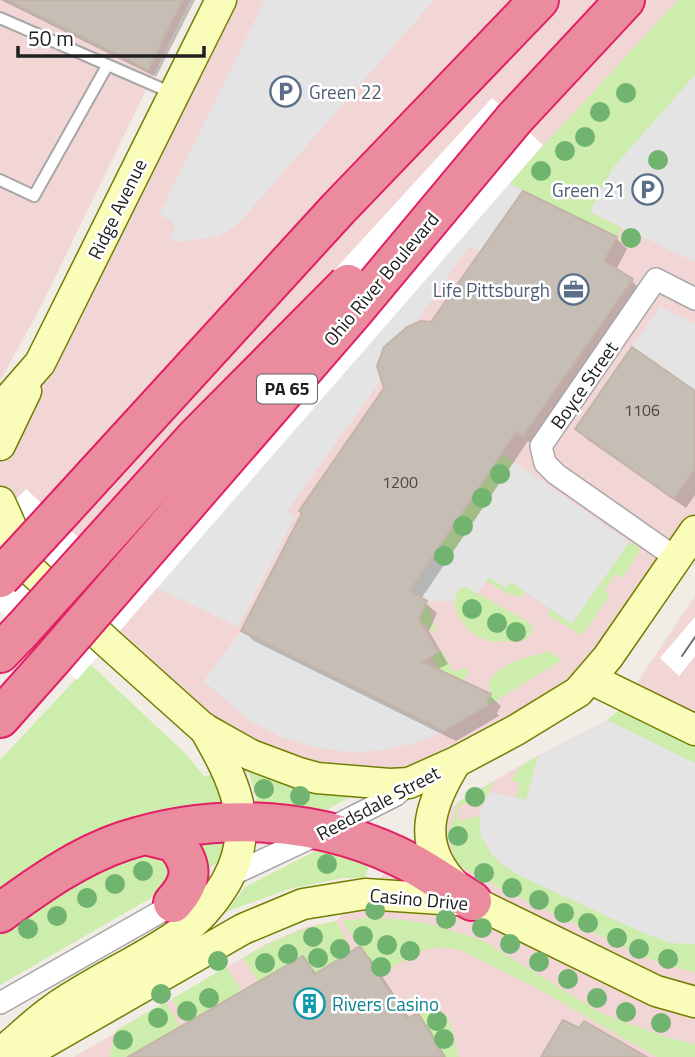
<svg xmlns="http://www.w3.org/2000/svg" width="695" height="1057" viewBox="0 0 695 1057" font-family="'Titillium Web',sans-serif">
<rect width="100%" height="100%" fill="#f1ede6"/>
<path fill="#f2d6d5" d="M0 0H190L40 308 0 381Z
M221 0H695V531L608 657 409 783 317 778 203 728 0 502V445Z
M695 596V1057H74L266 944 305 927 336 921 458 802 528 761 607 720 618 711Z"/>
<path fill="#ccedab" d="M678 0H695V75L612 169 590 212 621 227 617 237 509 183Z
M501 454 514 462 444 566 431 558Z
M629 542 641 549 622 578 615 574 604 590 610 595 582 635 548 615 550 608 572 624Z
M488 577 511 581 527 591 520 597 511 595 486 581Z
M462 587H466L530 623 532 627 531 633 525 640C514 641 501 642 490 641 470 637 451 615 455 595Z
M427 601 436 632 433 634 426 623 419 627 416 625Z
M441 650 454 672 464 668 469 670 459 690 432 677 438 664 431 660 432 656Z
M547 652H551L562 660 489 705 487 701 491 694 488 693 491 688 488 686C497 661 525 659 547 652Z
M90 664 186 754 204 776 212 775 223 804C142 810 65 838 0 888V760Z
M624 710 695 743V763L607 720 618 711Z
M538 757 526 800 516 798 520 783 512 781C517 767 525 762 538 757Z
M247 767 349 793 351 796 323 812 262 805 258 803Z
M494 781 483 804C468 801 454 802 458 821L479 816C482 841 485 849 504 866L670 943 695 944V973L647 958 496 886 465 869 456 860 448 835 458 802Z
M226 837 217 863 200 873 188 840Z
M323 847 371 859 365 878H342L289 889 226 912 245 887Z
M151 850 175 867 163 891 0 985V934C44 904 100 862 151 850Z
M368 918 398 919 425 923 482 940 601 1013 662 1036 695 1044V1057H657L533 986 461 950 446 947 426 949 379 974 360 946 358 947 343 921Z
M336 921 352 951 315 974 304 956 258 982 243 958C273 940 301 928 336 921Z
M226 967 242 991 187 1022 172 999Z
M165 1002 180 1026 128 1057H110L115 1031Z
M425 1010C458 1008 450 1037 459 1057H444L418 1013Z"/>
<path fill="#e4e4e4" d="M265 0H434L238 224 218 236 178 242 169 240 174 229 173 221 159 215Z
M695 75V262L590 212 612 169Z
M509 183 523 191 480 252 469 246 416 322 399 333 384 347 377 366 381 380 287 511 295 516 238 627 155 587Z
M660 307 695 323V391L632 347Z
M514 462 629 542 572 624 511 582 506 588 488 577 478 593 466 587 458 589 454 601H427L410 591 431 558 444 566Z
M241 631 444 731 418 742 387 749 354 753 315 747 281 737 250 721 204 681Z
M607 720 695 763V944L670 943 639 931 518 875 493 856 481 836 479 813 489 792 526 800 538 757Z"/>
<path fill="#fff" d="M492 98 543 145 77 680 12 622Z
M26 489 81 540 8 619 0 611V516Z
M695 617V656L679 676 660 658Z"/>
<path fill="#0003" d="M1 0H195L156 77Z
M616 238 627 249 616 270 632 281 642 292 535 446 528 441 421 599 437 613 429 631 448 664 436 670 490 696 501 706 497 713 499 716 456 741 254 641 243 630 432 324Z
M695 393V495L686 508 588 440 577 429Z
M360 948 371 959 410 1019 417 1015 428 1026 446 1057H132L303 958 317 974Z"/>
<path fill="#c6bdb5" stroke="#c4b4a8" stroke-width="2" d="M7 0H183L148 70Z
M523 191 617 237 604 261 633 279 523 436 516 432 410 591 427 601 419 619 438 652 422 662 491 694 487 701 489 705 444 731 241 631 302 513 299 511 384 388 377 366 384 347 407 327 421 321 431 322Z
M632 347 695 391V469L674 499 575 429Z
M360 946 407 1019 418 1013 444 1057H128L303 956 315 974Z
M563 1020 579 1028 584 1021 647 1057H541Z"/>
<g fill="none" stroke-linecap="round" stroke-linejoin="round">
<defs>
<path id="lane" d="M0 18 172 93
M0 180 34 196 107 66"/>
<path id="street" d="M676 558 556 474 545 463 541 446 656 279 695 299
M225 878 325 831 396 795 409 783
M0 1003 181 900"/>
<path id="secondary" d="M0 409 40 363 221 0
M0 445 26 391
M0 502 31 571
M0 552 32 571 107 642 203 728 251 755 299 773 317 778 390 784 409 783 456 762 516 730 578 692 608 657 695 531
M591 679 695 730
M456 886C415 845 429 805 456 762
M3 1051C19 1038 35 1022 52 1010 92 981 139 962 180 933 199 920 214 902 226 882 258 826 233 778 204 728
M20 1057 243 929 303 904 365 894 472 901 656 991 695 1002"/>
<path id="highway" d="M515 118 625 0
M58 515 338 209 539 0
M0 653 23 629
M0 718 54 657
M145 835 174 842C194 865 193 881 173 903
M0 913C38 885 79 856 124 841 218 810 325 817 413 864 433 875 452 889 472 901"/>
</defs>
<use href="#lane" stroke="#a7a7a7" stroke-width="14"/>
<use href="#street" stroke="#a7a7a7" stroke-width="24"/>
<use href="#secondary" stroke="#727e00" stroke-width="33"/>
<use href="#highway" stroke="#e31f65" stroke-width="42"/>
<use href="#lane" stroke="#fff" stroke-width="10"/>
<use href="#street" stroke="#fff" stroke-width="21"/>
<use href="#secondary" stroke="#fafcb9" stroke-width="30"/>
<use href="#highway" stroke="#eb8b9e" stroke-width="38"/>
<path stroke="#6e6e6e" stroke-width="2" d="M682 656 695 637"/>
<defs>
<path id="highway-bridge" d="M0 578 58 515
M23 629 196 437 348 284
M54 657 354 311 515 118"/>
</defs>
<use href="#highway-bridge" stroke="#e31f65" stroke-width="42" stroke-linecap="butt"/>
<use href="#highway-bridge" stroke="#eb8b9e" stroke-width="38"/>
</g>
<g fill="#70b470">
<circle cx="626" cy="93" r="10"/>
<circle cx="600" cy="112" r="10"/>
<circle cx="585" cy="137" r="10"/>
<circle cx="565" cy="151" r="10"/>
<circle cx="658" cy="160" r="10"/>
<circle cx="541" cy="171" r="10"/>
<circle cx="631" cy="238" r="10"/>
<circle cx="500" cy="474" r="10"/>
<circle cx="482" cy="498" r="10"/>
<circle cx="463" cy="526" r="10"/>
<circle cx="444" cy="556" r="10"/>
<circle cx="472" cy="609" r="10"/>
<circle cx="497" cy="623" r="10"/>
<circle cx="516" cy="632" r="10"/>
<circle cx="264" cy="789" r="10"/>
<circle cx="300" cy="796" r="10"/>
<circle cx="475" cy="797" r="10"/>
<circle cx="458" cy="836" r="10"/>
<circle cx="327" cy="864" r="10"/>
<circle cx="143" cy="871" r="10"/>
<circle cx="484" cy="873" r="10"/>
<circle cx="115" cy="884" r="10"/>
<circle cx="512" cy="888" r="10"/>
<circle cx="87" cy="898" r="10"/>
<circle cx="539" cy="900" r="10"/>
<circle cx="375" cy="910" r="10"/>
<circle cx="564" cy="913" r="10"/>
<circle cx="57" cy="916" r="10"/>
<circle cx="446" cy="919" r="10"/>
<circle cx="588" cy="923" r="10"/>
<circle cx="482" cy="928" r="10"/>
<circle cx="28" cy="929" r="10"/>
<circle cx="363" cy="936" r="10"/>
<circle cx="313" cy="937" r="10"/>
<circle cx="617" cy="938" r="10"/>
<circle cx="510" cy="944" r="10"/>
<circle cx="387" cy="945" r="10"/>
<circle cx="340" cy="949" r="10"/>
<circle cx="639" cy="949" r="10"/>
<circle cx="410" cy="951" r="10"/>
<circle cx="288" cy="954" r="10"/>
<circle cx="318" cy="958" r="10"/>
<circle cx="668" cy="959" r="10"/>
<circle cx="218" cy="961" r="10"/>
<circle cx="539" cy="962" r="10"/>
<circle cx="265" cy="963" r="10"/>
<circle cx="381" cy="967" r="10"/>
<circle cx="568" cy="979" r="10"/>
<circle cx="161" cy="994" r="10"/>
<circle cx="209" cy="998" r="10"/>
<circle cx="597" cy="998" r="10"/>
<circle cx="187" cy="1011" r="10"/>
<circle cx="626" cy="1012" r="10"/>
<circle cx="158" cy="1018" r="10"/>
<circle cx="437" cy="1021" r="10"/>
<circle cx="661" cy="1023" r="10"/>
<circle cx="444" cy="1039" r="10"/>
<circle cx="123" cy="1040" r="10"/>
</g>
<defs>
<symbol id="parking-ring" viewBox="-11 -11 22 22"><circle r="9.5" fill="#fff" stroke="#5c6f8a" stroke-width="1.5"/><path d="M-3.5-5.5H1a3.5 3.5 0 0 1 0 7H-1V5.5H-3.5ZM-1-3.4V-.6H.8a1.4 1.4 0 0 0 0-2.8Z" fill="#5c6f8a"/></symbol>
<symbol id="office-ring" viewBox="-11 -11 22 22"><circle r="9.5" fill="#fff" stroke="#5c6f8a" stroke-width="1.5"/><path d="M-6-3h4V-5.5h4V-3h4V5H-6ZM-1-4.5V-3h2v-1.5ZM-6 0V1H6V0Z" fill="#5c6f8a"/></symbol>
<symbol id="building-ring" viewBox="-11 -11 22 22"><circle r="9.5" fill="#fff" stroke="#0f9aa8" stroke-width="1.5"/><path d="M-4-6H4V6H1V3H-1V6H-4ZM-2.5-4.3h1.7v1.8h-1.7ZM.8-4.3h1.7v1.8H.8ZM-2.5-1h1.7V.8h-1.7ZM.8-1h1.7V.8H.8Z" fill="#0f9aa8"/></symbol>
</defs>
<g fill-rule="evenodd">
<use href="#parking-ring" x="268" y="74" width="35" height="35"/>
<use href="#parking-ring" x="630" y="172" width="35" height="35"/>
<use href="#office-ring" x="556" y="272" width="35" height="35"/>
<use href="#building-ring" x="292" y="986" width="35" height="35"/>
</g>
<g text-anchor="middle" stroke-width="5" stroke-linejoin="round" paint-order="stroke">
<g font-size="16" fill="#4a4745">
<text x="642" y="416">1106</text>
<text x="400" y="488">1200</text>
</g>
<rect fill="#fff" stroke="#636363" stroke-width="2" x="257" y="374.5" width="60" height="29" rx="5"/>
<g font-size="18" font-weight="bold" fill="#202020">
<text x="287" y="395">PA 65</text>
</g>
<g font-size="19" fill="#4e5e75" stroke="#fff" text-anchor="end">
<text x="309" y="99" text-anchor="start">Green 22</text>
<text x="625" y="197">Green 21</text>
<text x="550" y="297">Life Pittsburgh</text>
</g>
<g font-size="19" fill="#202020" stroke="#fff">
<text transform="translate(117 209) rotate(-64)" y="7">Ridge Avenue</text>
<text transform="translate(381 279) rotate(-50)" y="7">Ohio River Boulevard</text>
<text transform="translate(584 385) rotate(-55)" y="7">Boyce Street</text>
<text transform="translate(378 803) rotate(-28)" y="7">Reedsdale Street</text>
<text transform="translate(419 899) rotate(5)" y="7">Casino Drive</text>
</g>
<g font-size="19" fill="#0d838f" stroke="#fff" text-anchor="start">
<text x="332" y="1011">Rivers Casino</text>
</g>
</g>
<path d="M18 46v10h186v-10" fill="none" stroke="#202020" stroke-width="3.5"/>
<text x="28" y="46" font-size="21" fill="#202020" stroke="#ffffff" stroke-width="5" paint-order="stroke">50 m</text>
</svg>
